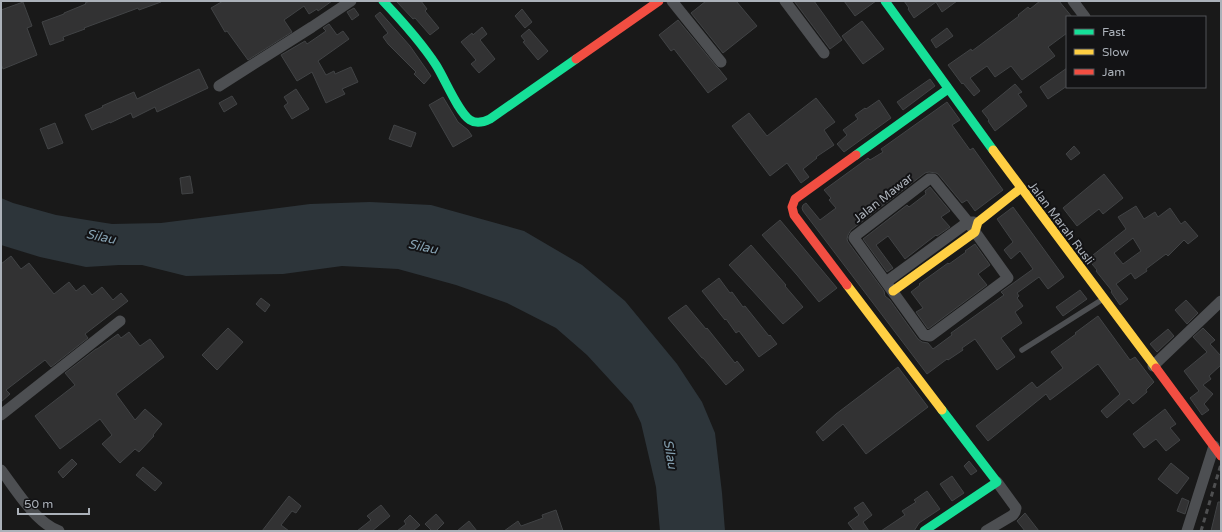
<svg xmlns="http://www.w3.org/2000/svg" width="1222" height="532" viewBox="0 0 1222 532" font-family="'Varela Round',sans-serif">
<rect width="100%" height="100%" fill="#191919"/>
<path fill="#2d353a" d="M1 198 13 203 56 215 112 224 161 223 310 204 370 202 431 205 524 231 582 265 625 301 677 364 702 402 715 433 722 493 725 531H660L656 487 641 423 632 404 587 355 556 328 507 303 456 285 398 269 342 266 283 274 186 276 142 265H119L86 267 40 257 1 245Z"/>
<path fill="#323233" stroke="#414345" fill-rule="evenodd" d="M90 1H161V2L139 10 138 8 84 28 85 29 63 37 64 40 50 45 42 22 64 14V13L86 4 85 3Z
M223 1H332L318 11 317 9 309 14 304 6 284 20 292 32 248 60 227 31 225 32 211 8Z
M396 1H421L427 9 425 11 439 28 430 35 415 18 413 19Z
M706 1H736L757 26 723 53 691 13Z
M794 1H814L842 40 830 49Z
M844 1H876L855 16Z
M904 1H957L942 12 936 2 914 18 908 9 909 8Z
M1040 1H1059L1072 17H1067V33L1048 47 1055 56 1022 80 1011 66 995 77 987 66 970 78 980 91 974 96 963 83 962 84 948 65 971 49 972 51 1019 16 1018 15 1028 7 1030 9Z
M23 2 32 26 27 28 37 55 3 69 1 64V10Z
M354 8 359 15 352 20 347 12Z
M522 9 532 22 525 28 515 16Z
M380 12 410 46 431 76 424 84 414 74 416 72 388 44 383 37 388 33 375 16Z
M678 20 716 66 719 69 727 79 708 93 674 49 671 51 659 35Z
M862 21 884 49 863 64 842 36Z
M329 24 337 35 343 31 349 39 318 61 326 75 334 71 335 74 351 67 358 82 342 89 345 94 326 103 312 72 297 81 281 55 305 41 307 44 326 31 323 28Z
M482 27 487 34 480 40 495 59 479 73 471 64 476 60 461 42 472 33 473 35Z
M947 28 953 36 936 48 931 40Z
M529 29 548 51 538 60 523 42 525 41 521 36Z
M1067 68V86L1048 99 1040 87Z
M199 69 208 88 157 112 155 107 133 118 131 113 110 123V122L92 130 85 115 103 107 102 106 134 92 137 99Z
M930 79 935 86 903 110 897 102Z
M1015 84 1022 92 1018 94 1027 106 995 131 988 121 989 120 982 111Z
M296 89 309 109 292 119 284 106 288 103 284 97Z
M232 96 237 104 224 112 219 103Z
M443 97 458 122 468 130 472 136 453 147 429 105Z
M816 98 835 122 824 130 834 145 816 157 817 158 803 169 809 177 801 183 787 163 770 176 732 126 749 113 767 136Z
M879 100 891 118 844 152 837 144 847 135 843 130 858 119 855 115 865 108 866 109Z
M947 102 960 120 952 125 970 150 973 148 1003 190 975 211 967 200 962 203 938 174 936 173 929 172 925 173 851 230 848 235 847 239 848 242 884 291 885 296 890 300 918 339 922 342 928 343 933 349 952 335 951 333 1004 295 1001 292 1033 269 1020 251 1011 259 1004 250 1013 242 997 219 1013 207 1064 277 1048 289 1039 277 1017 293 1019 296 1017 298 1023 306 1015 312 1022 323 1001 338 1015 357 997 370 975 339 962 348 963 350 948 360 947 359 927 374 803 211 802 208 803 205 806 203 820 220 836 208 829 200 831 198 824 190 868 158 870 160 883 152 881 149Z
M55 123 63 143 48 149 40 129Z
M394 125 416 133 411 147 389 139Z
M1074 146 1080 153 1071 160 1066 154Z
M1104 174 1123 198 1103 214 1099 209 1077 226 1063 208Z
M190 176 193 193 182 194 180 178Z
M930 187 950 211 941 217 950 227 937 236 936 235 905 259 888 236 876 245 893 268 887 272 863 239 907 205 909 207 926 194 925 191Z
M1136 206 1144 219 1155 212 1158 217 1170 208 1181 224 1185 221 1198 236 1188 244 1184 240 1168 256 1166 254 1146 269 1147 271 1135 279 1131 273 1116 284 1128 299 1120 305 1111 292 1112 291 1096 271 1097 270 1088 259 1126 229 1118 217ZM1133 238 1141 251 1123 264 1114 253Z
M780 220 837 288 819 302 797 275 762 235Z
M975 244 990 265 978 274 987 285 928 329 916 312 923 308 911 292 920 285 919 284 948 263 949 264 966 252 965 251Z
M751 245 786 285 785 286 803 307 783 324 729 265Z
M11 256 21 269 29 263 54 294 69 282 76 291 84 285 92 295 102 287 113 300 121 293 128 301 85 334 88 338 51 367 45 360 6 390 10 394 1 402V264Z
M719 278 730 293 732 292 743 307 745 306 769 336 770 335 777 344 759 357 739 331 736 333 726 319 725 320 702 291Z
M1080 290 1087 299 1063 316 1056 307Z
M261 298 270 305 265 312 256 304Z
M1186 300 1198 313 1187 324 1175 310Z
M686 305 706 329 707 328 735 363 737 361 744 370 726 385 703 358H702L668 318Z
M1098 316 1130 360 1135 357 1154 382 1146 390 1147 392 1133 404 1129 399 1107 418 1101 411 1120 394 1098 364 1050 400 1046 394 988 441 976 426 1032 382 1037 388 1063 368 1051 352 1076 334 1075 333Z
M228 328 243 342 217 370 202 355Z
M1203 328 1215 340 1210 344 1221 356V365L1209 376 1211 379 1203 385 1213 394 1204 404 1209 410 1202 415 1190 398 1199 391 1184 371 1207 352 1193 337Z
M1168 329 1174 336 1157 352 1150 344Z
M129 332 140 346 150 339 164 357 116 394 135 420 145 409 162 424 153 435 154 436 139 452 135 449 120 463 102 444 112 435 100 419 60 449 35 416 75 385 65 373 96 349H97L118 334 121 338Z
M898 367 928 407 866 454 843 424 823 441 816 432 836 414Z
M1165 409 1176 424 1170 428 1180 440 1166 451 1156 439 1144 448 1133 434Z
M72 459 77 464 63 478 58 472Z
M969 461 977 471 971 475 964 466Z
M1171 463 1189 478 1177 494 1158 479Z
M143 467 162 483 155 491 136 475Z
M952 476 964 493 952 501 940 484Z
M927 491 940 509 919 523 914 531H881L905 515 902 511 916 502 914 500Z
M289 496 301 506 296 513 292 511 281 525 289 531H262Z
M1182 498 1189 501 1185 514 1177 511Z
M863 502 872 515 863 522 869 531H854L848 523 859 515 854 508Z
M1218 502H1221V531H1211Z
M381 505 390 516 372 531H357L371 520 367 516Z
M556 510 563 531H504L518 521 521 526 543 518 542 515Z
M1025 513 1039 531H1025L1017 521Z
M436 514 444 523 436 531H432L425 524Z
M410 515 420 525 413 531H397L406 524 404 521Z
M469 521 477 531H457Z"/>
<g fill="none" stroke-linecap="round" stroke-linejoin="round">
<path stroke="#4d4f52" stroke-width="5.5" d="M1022 350 1103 299"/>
<path stroke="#4d4f52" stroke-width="11" d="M672 1 721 62
M785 1 824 53
M1073 1 1085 17
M219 86 312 27 351 1
M929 179H933L968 222 1008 278 930 336 924 335 854 238 855 236Z
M886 282 968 222H974
M1153 366 1221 301
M1 415 120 321
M1 470C17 491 35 522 59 531
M986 531 1013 515 1015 512 1016 508 997 482
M1187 531 1214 446"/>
<path stroke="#16e098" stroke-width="9" d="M383 1C402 21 421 42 436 65 445 79 458 112 470 120 476 124 484 122 490 119L576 59
M885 1 993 150
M856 155 948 89
M924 531 997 482 942 410"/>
<path stroke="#ffcf43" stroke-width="9" d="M993 150 1156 368
M847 285 942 410
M893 291 975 232 978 222 1021 188"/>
<path stroke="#f24e42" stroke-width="9" d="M576 59 659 1
M847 285 794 215 792 207 795 199 856 155
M1156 368 1221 456"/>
<path stroke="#4e4f50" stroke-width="3" stroke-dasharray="5 4" stroke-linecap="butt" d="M1201 531 1221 464"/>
</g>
<g text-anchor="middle" stroke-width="4" stroke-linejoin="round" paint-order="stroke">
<g font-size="12" fill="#abb1b9" stroke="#131315">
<text transform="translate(883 198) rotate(-38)" y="4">Jalan Mawar</text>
<text transform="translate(1061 223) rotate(53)" y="4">Jalan Marah Rusli</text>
</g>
<g font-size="13" font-style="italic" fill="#85a1b1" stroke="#131315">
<text transform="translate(101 236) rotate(12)" y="5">Silau</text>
<text transform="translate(423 246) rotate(12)" y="5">Silau</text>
<text transform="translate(671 454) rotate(81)" y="5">Silau</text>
</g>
</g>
<rect width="1222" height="532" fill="none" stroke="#abb1b9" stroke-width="4"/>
<rect x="1066" y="16" width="140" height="72" fill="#131315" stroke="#505257"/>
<rect x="1074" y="29" width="20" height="6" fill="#16e098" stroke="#505257"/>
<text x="1102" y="36" font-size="12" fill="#abb1b9">Fast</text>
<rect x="1074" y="49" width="20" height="6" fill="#ffcf43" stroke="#505257"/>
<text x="1102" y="56" font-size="12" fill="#abb1b9">Slow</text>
<rect x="1074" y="69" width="20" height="6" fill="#f24e42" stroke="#505257"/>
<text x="1102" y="76" font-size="12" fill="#abb1b9">Jam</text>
<path d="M18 508v6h71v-6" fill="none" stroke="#abb1b9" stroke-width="2"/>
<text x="24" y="508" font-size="12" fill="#abb1b9" stroke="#131315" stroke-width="3" paint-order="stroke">50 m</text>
</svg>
